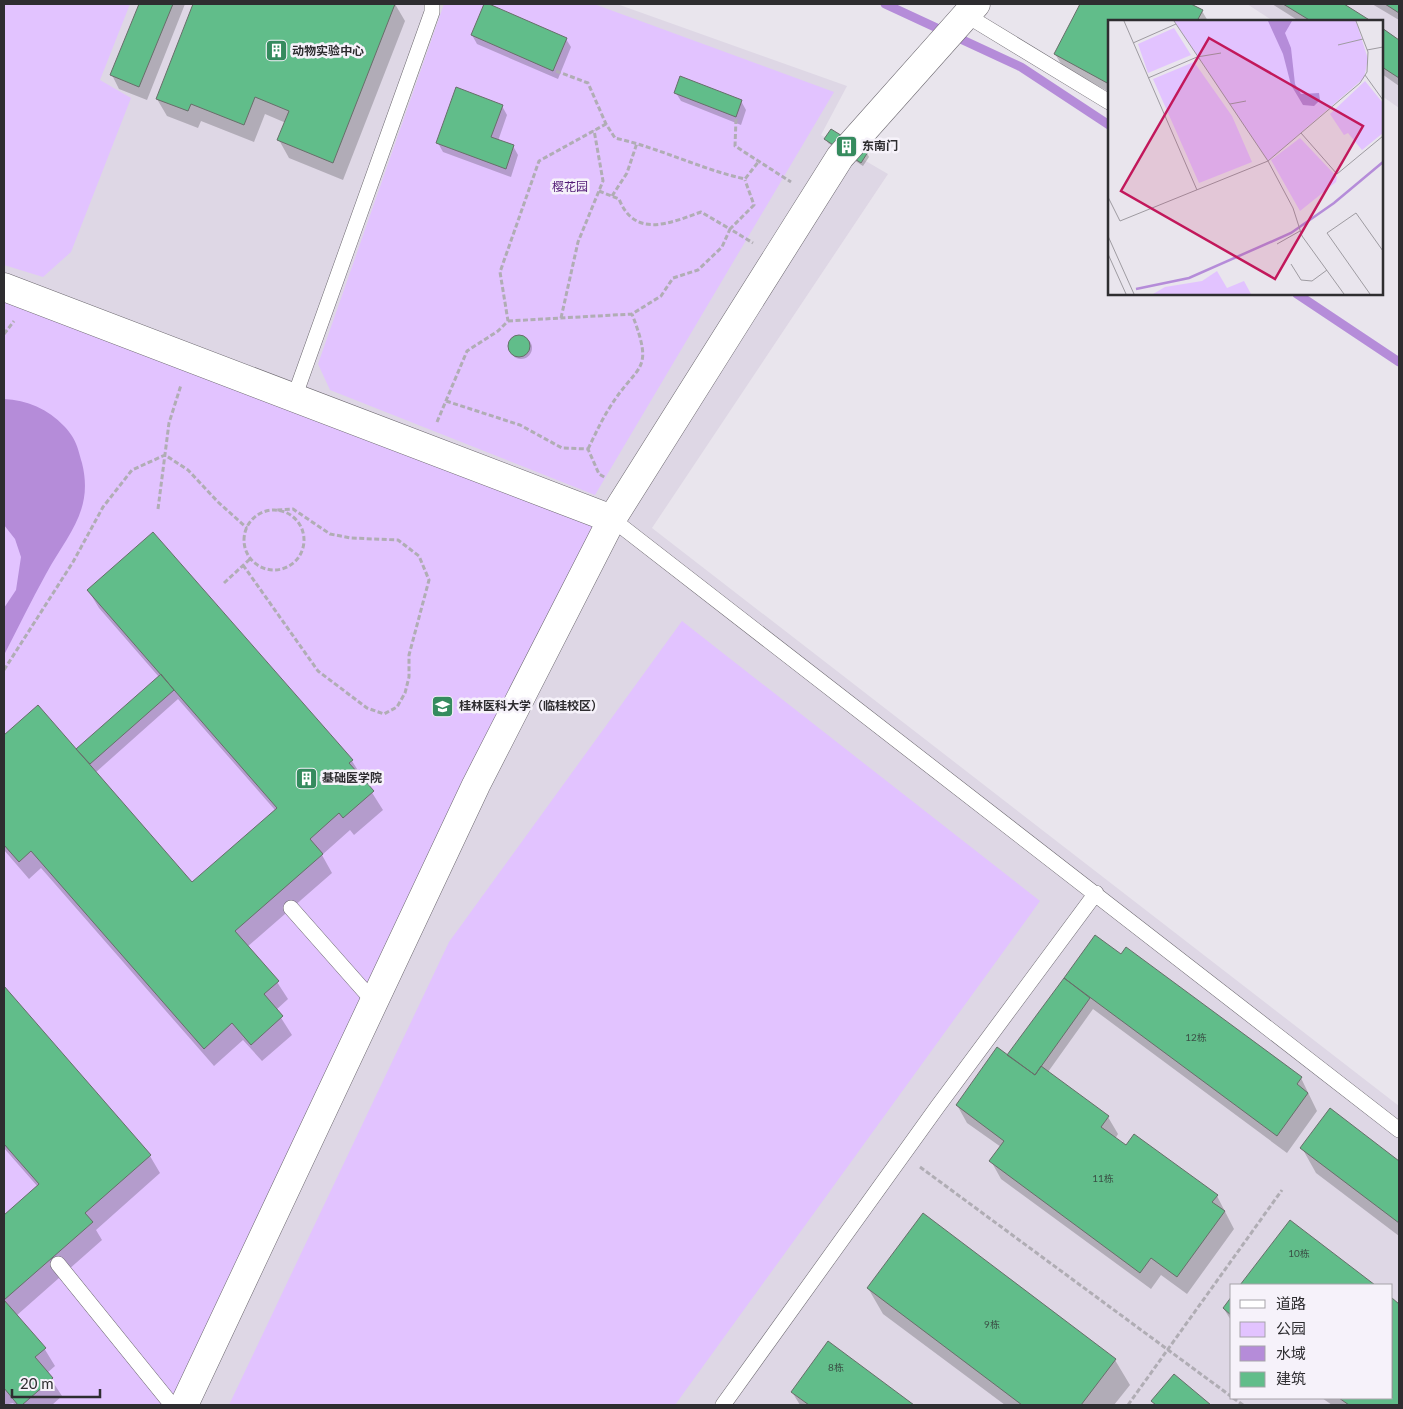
<svg xmlns="http://www.w3.org/2000/svg" width="1403" height="1409" viewBox="0 0 1403 1409" font-family="Lato,'Noto Sans SC',sans-serif">
<rect width="100%" height="100%" fill="#e9e5ed"/>
<path fill="#ded7e5" fill-rule="evenodd" d="M4 4H617L847 86 821 135 888 174 652 528 1399 1106V1405H4ZM1232 1285H1392V1398H1232Z
M1247 4H1399V108L1382 96V21H1273Z"/>
<path fill="#e2c3ff" d="M4 4H130L100 80 131 98 71 252 43 277 4 265Z
M444 4H594L834 92 595 495 330 390 318 364Z
M4 287 612 519 184 1405H4Z
M682 621 1040 901 675 1405H229L449 942Z"/>
<path fill="#b58cd9" d="M4 399C27 400 48 409 64 426 76 439 77 445 82 463 94 511 67 535 46 574 31 601 18 628 4 655V608L16 590 21 557 15 539 4 525Z"/>
<path fill="#0003" fill-rule="evenodd" d="M140 4H185L147 100 119 89 112 75Z
M195 4H395L405 21 343 180 289 158 279 140 286 123 265 114 254 142 201 121 198 128 167 116 157 99Z
M486 4 566 39 571 47 558 79 477 44 472 35Z
M1081 4H1188L1202 11 1208 21H1109V92L1063 67 1055 54Z
M1272 4H1341L1369 21H1299Z
M1372 4H1399V20Z
M1382 30 1399 41V86L1382 74Z
M676 93 741 101 746 110 741 125 681 101Z
M502 106 507 115 498 141 513 146 518 155 511 177 443 152 438 143Z
M826 139 867 153 869 157 863 166 828 143Z
M510 348a11 11 0 1 1 22 0a11 11 0 1 1-22 0Z
M88 590 352 761 383 810 354 835 350 830 322 855 332 873 247 947 277 982 288 999 276 1010 292 1035 262 1061 243 1040 214 1066 41 868 29 879 4 850V737L37 707 76 750 159 677 99 608ZM178 699 275 810 192 884 95 773Z
M1095 937 1301 1078 1317 1111 1287 1153 1093 1009 1048 1072 1108 1117 1118 1134 1115 1139 1217 1196 1234 1229 1187 1294 1161 1275 1151 1289 1001 1179 991 1161 1001 1147 967 1123 957 1105 1008 1056Z
M4 988 150 1156 160 1173 96 1230 102 1240 16 1316 44 1348 55 1366 47 1373 62 1396 52 1405H15L13 1403 4 1405V1217L38 1187 4 1148Z
M1331 1110 1399 1162V1236L1316 1173 1302 1148Z
M1290 1222 1373 1285H1242Z
M868 1288 1115 1360 1130 1385 1114 1405H1005L883 1314Z
M1232 1298V1322L1224 1309Z
M1392 1299 1399 1305V1405H1332L1322 1398H1392Z
M828 1343 912 1405H800L792 1392Z
M1174 1376 1209 1405H1155L1153 1401Z"/>
<g fill="none" stroke-linecap="round" stroke-linejoin="round">
<path stroke="#b58cd9" stroke-width="9" d="M885 4 1021 67 1109 125
M1297 294 1399 362"/>
</g>
<path fill="#61bd8a" stroke="#676e69" d="M139 4H173L139 87 110 75Z
M193 4H395L333 163 277 140 289 111 255 97 244 125 191 104 188 111 156 99Z
M484 4H489L567 38 553 71 471 35Z
M1080 4H1191L1203 10 1197 21H1109V84L1054 54Z
M1283 4H1344L1371 21H1311Z
M1385 4H1399V13Z
M1382 28 1399 40V78L1382 67Z
M680 76 742 100 736 117 674 93Z
M456 87 503 105 491 137 514 145 506 169 436 143Z
M831 129 868 152 861 163 824 139Z
M508 346a11 11 0 1 1 22 0a11 11 0 1 1-22 0Z
M153 532 353 760 349 763 374 791 343 818 339 813 310 839 323 854 235 931 279 981 264 994 283 1016 251 1045 232 1023 204 1049 31 851 19 862 4 845V735L38 705 192 882 277 808 87 590Z
M161 674 174 690 90 764 76 749Z
M1095 935 1121 954 1126 947 1302 1077 1297 1084 1308 1093 1277 1136 1064 978Z
M1064 978 1090 998 1035 1075 1007 1055Z
M4 986 151 1155 85 1213 93 1222 4 1300 46 1348 35 1357 53 1378 22 1405H18L4 1388V1215L39 1184 4 1144Z
M997 1047 1035 1075 1041 1066 1109 1116 1101 1127 1126 1145 1134 1134 1218 1195 1212 1202 1225 1211 1177 1277 1151 1258 1140 1273 989 1161 1004 1141 956 1105Z
M1330 1108 1399 1161V1223L1300 1148Z
M923 1213 1116 1359 1081 1405H1022L867 1288Z
M1290 1220 1375 1285H1240Z
M1232 1296V1316L1223 1308Z
M1392 1298 1399 1304V1405H1349L1339 1398H1392Z
M828 1341 914 1405H809L791 1392Z
M1174 1374 1211 1405H1156L1151 1401Z"/>
<g fill="none" stroke-linecap="round" stroke-linejoin="round">
<defs>
<path id="lane" d="M966 15 1109 102
M294 398 432 12V4
M612 519 1399 1130
M291 908 374 1002
M58 1264 172 1405
M723 1405 938 1106 1096 893"/>
<path id="street" d="M4 287 612 519
M184 1405 476 785 612 519 840 157 976 4"/>
</defs>
<use href="#lane" stroke="#6c686f" stroke-width="16"/>
<use href="#street" stroke="#6c686f" stroke-width="29"/>
<path stroke="#b0adb4" stroke-width="3" stroke-dasharray="5 2.5" stroke-linecap="butt" d="M556 71 588 83 606 124 615 138C660 148 700 169 745 179L759 161
M736 119 735 146 791 182
M599 191 619 199C635 239 670 223 701 212L730 229 754 205 745 180
M612 196 627 173 637 143
M561 318 578 242 603 181 594 130
M508 321 632 314 661 296 673 278 698 270 722 247 730 229 753 243
M4 334 14 321
M446 401 520 425 562 448 588 449 599 474 606 478
M437 422 467 351 498 331 508 321 500 272 539 161 606 124
M588 449C595 435 601 421 610 407 638 362 655 374 632 314
M158 509 169 423 181 385
M244 540a30 30 0 1 1 60 0a30 30 0 1 1-60 0Z
M243 565 318 671 367 708 384 714 397 707 405 693 409 677V655L429 580 419 556 398 540 351 538 330 534 293 509 276 510
M224 583 250 559
M4 670 73 562 103 507 132 470 165 455 188 470 218 502 247 528
M920 1167 1232 1397
M1233 1398 1243 1405
M1128 1405 1282 1190"/>
<use href="#lane" stroke="#fff" stroke-width="15"/>
<use href="#street" stroke="#fff" stroke-width="28"/>
</g>
<defs>
<symbol id="building-square" viewBox="-11 -11 22 22"><rect x="-9" y="-9" width="18" height="18" rx="4" fill="#358b5e" stroke="#f6f2fa"/><path d="M-4-6H4V6H1V3H-1V6H-4ZM-2.5-4.3h1.7v1.8h-1.7ZM.8-4.3h1.7v1.8H.8ZM-2.5-1h1.7V.8h-1.7ZM.8-1h1.7V.8H.8Z" fill="#fff"/></symbol>
<symbol id="university-square" viewBox="-11 -11 22 22"><rect x="-9" y="-9" width="18" height="18" rx="4" fill="#358b5e" stroke="#f6f2fa"/><path d="M0-5L7-2L0 1L-7-2ZM-4 1L0 2.5L4 1V4Q0 6-4 4Z" fill="#fff"/></symbol>
</defs>
<g fill-rule="evenodd">
<use href="#building-square" x="264" y="38" width="25" height="25"/>
<use href="#building-square" x="834" y="134" width="25" height="25"/>
<use href="#university-square" x="430" y="694" width="25" height="25"/>
<use href="#building-square" x="294" y="766" width="25" height="25"/>
</g>
<g text-anchor="middle" stroke-width="5" stroke-linejoin="round" paint-order="stroke">
<g font-size="10" fill="#3b5146">
<text x="1196" y="1041">12栋</text>
<text x="1103" y="1182">11栋</text>
<text x="1299" y="1257">10栋</text>
<text x="992" y="1328">9栋</text>
<text x="836" y="1371">8栋</text>
</g>
<g font-size="12" font-weight="bold" fill="#2e2d30" stroke="#f6f2fa" text-anchor="start">
<text x="292" y="55">动物实验中心</text>
<text x="862" y="150">东南门</text>
<text x="459" y="710">桂林医科大学（临桂校区）</text>
<text x="322" y="782">基础医学院</text>
</g>
<g font-size="12" fill="#521c76" stroke="#f6f2fa">
<text x="570" y="191">樱花园</text>
</g>
</g>
<g transform="translate(1108 20)">
<rect width="275" height="275" fill="#e9e5ed"/>
<path d="M66 1H248L260 39 256 58 160 141ZM66 8 83 35 40 53 30 24ZM86 42 124 96 144 142 91 163 45 59ZM257 61 275 83V113L254 130 240 113 236 115 222 94ZM192 118 229 157 228 162 192 191 163 140ZM109 251 119 268 136 261 143 274H45L57 267 94 261Z" fill="#e2c3ff"/>
<path d="M160 1H184L177 13 183 28 187 64 193 74 211 73 212 80 206 86 195 85 183 65 175 34Z" fill="#b58cd9"/>
<path fill="none" stroke="#b58cd9" stroke-width="2.5" d="M28 269 81 258 183 213 226 183 275 142"/>
<path fill="none" stroke="#9e9ba1" stroke-width="1" d="M16 1 89 170M66 1 160 141 185 188 194 216 236 274M25 23 68 4M230 25 255 19M259 30 275 27M257 55 275 80M40 58 89 37 113 33M122 84 138 81M193 113 229 154 275 116M0 177 12 201 160 141 252 63 259 52 260 32 248 1M0 216 26 274M169 224 192 211M0 234 18 274M183 244 193 260 204 261 219 250M262 274 219 213 248 193 275 231"/>
<path fill="#c2185b" fill-opacity="0.15" stroke="#c2185b" stroke-width="2.5" d="M101 18 255 106 167 259 13 171Z"/>
<rect width="275" height="275" fill="none" stroke="#2e2d30" stroke-width="2.5"/>
</g>
<rect width="1403" height="1409" fill="none" stroke="#2e2d30" stroke-width="10"/>
<rect x="1230" y="1284" width="162" height="115" fill="#f6f2fa" stroke="#a6a3a9"/>
<rect x="1240" y="1300" width="25" height="8" fill="#ffffff" stroke="#a6a3a9"/>
<text x="1276" y="1309" font-size="15" fill="#2e2d30">道路</text>
<rect x="1240" y="1322" width="25" height="15" fill="#e2c3ff" stroke="#a6a3a9"/>
<text x="1276" y="1334" font-size="15" fill="#2e2d30">公园</text>
<rect x="1240" y="1346" width="25" height="15" fill="#b58cd9" stroke="#a6a3a9"/>
<text x="1276" y="1359" font-size="15" fill="#2e2d30">水域</text>
<rect x="1240" y="1372" width="25" height="15" fill="#61bd8a" stroke="#a6a3a9"/>
<text x="1276" y="1384" font-size="15" fill="#2e2d30">建筑</text>
<path d="M12 1389v8h88v-8" fill="none" stroke="#2e2d30" stroke-width="2.5"/>
<text x="20" y="1389" font-size="15" fill="#2e2d30" stroke="#f6f2fa" stroke-width="4" paint-order="stroke">20 m</text>
</svg>
